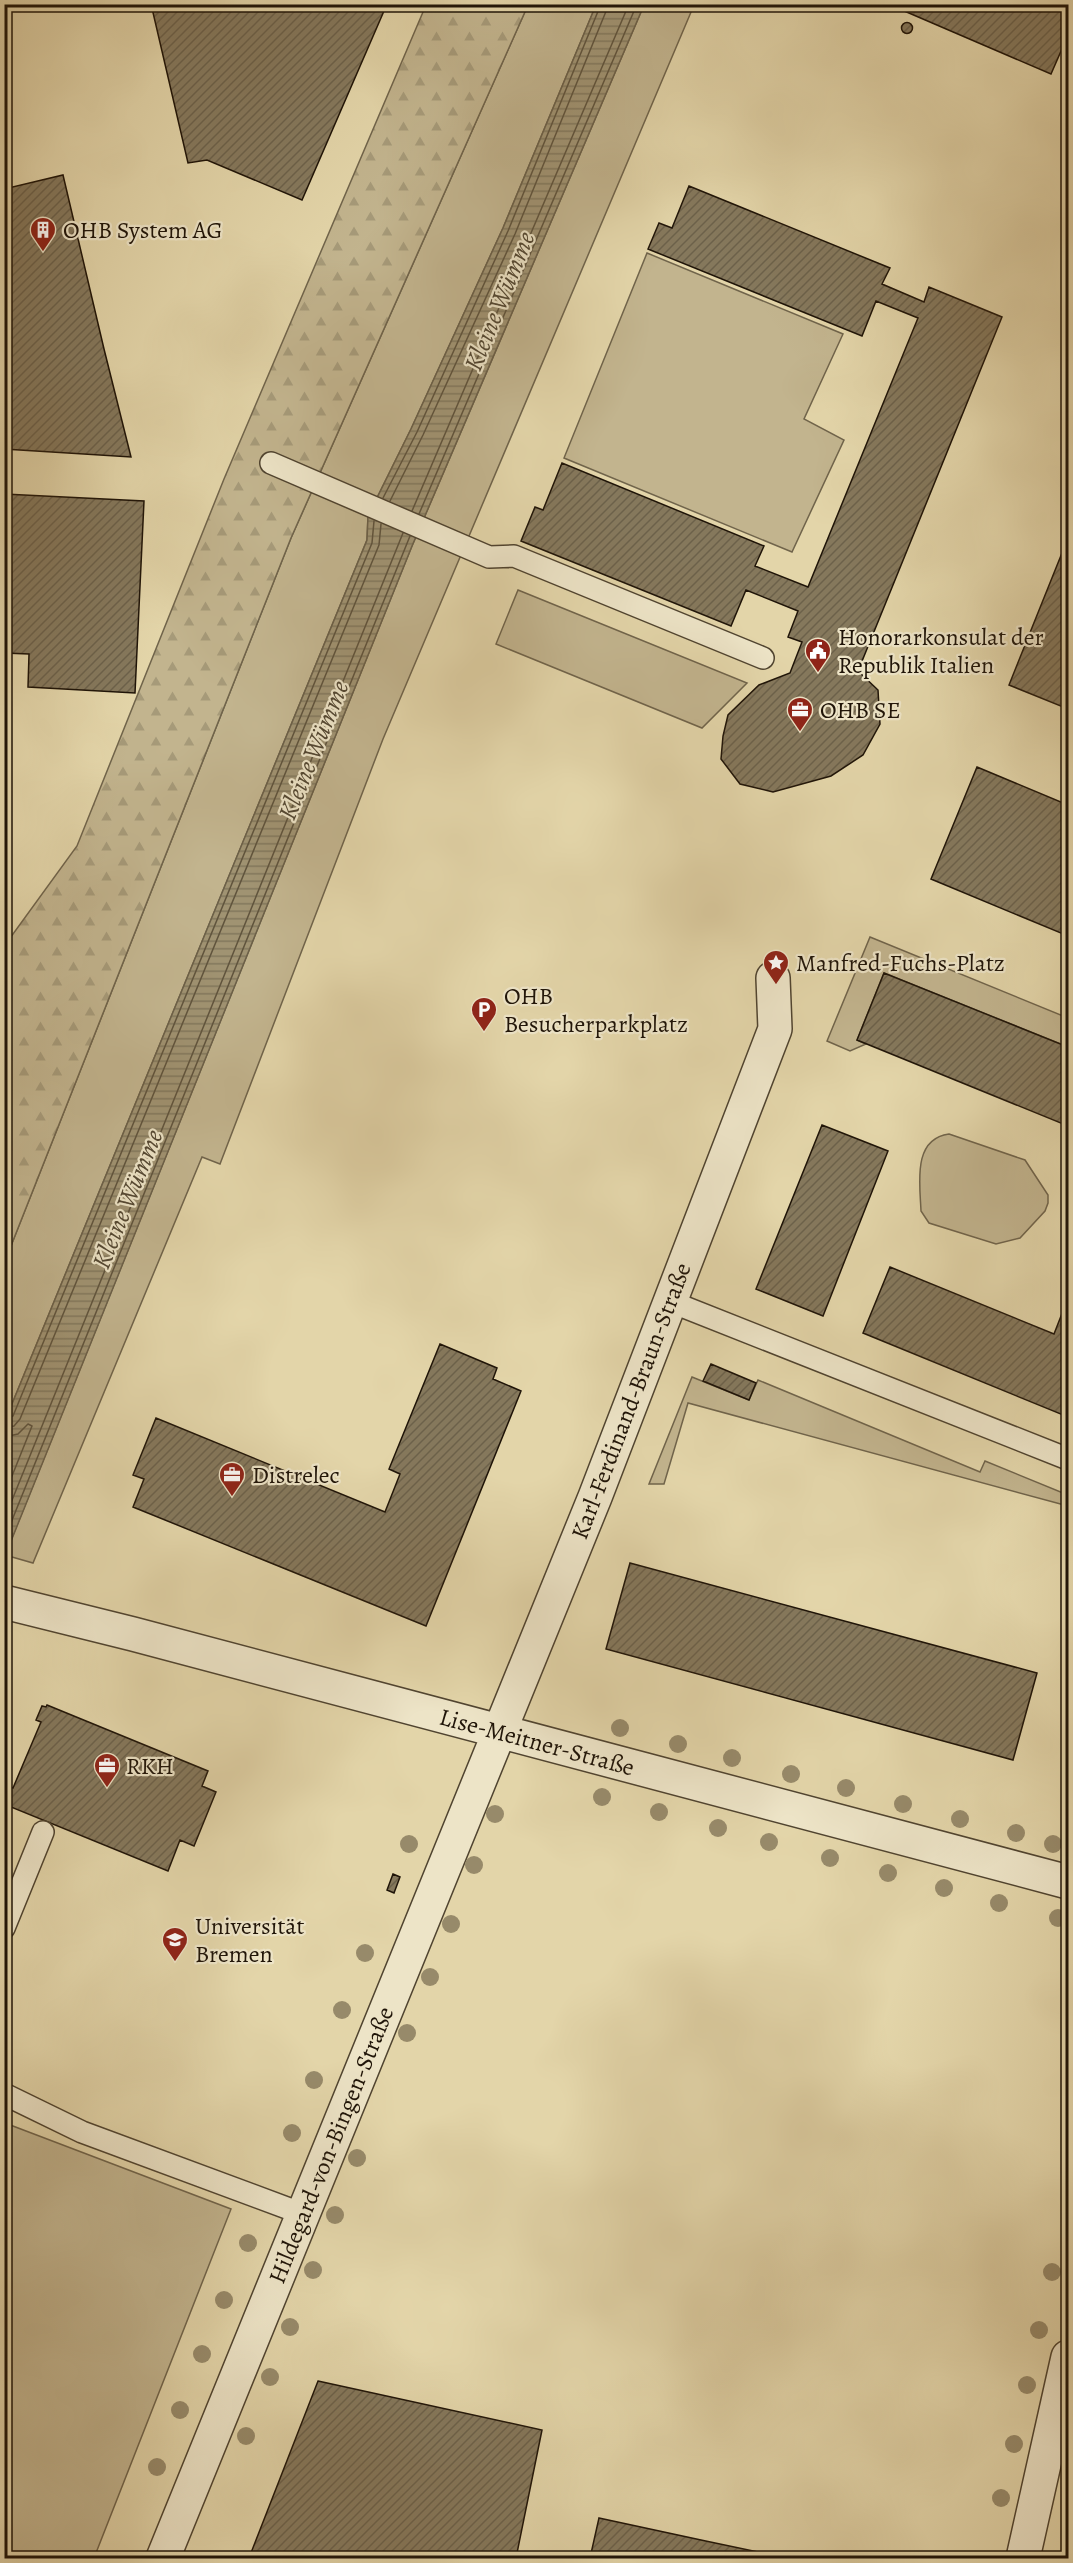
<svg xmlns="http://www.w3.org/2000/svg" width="1073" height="2563" viewBox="0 0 1073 2563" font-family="Alegreya,serif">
<defs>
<pattern id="forest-firs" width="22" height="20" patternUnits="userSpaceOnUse" patternTransform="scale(1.5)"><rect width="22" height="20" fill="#c2b48e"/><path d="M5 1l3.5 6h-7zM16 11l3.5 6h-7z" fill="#a69a79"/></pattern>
<pattern id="water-rules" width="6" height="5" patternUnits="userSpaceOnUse" patternTransform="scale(1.5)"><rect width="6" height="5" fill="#a09372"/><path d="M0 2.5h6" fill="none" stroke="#82775c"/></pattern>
<pattern id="building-hatch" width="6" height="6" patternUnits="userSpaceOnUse" patternTransform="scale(1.5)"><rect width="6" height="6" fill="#85785c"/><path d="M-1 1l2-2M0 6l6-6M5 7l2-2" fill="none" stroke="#6c614a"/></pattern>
</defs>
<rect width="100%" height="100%" fill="#e3d5a9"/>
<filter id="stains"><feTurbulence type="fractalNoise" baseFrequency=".00333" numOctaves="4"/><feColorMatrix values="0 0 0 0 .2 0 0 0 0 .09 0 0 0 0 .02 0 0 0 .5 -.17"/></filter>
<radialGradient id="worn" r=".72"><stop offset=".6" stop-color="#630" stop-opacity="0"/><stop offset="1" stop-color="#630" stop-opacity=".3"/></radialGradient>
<path fill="#c2b48e" stroke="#70644b" stroke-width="1.5" d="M528 5H596L503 228 411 429 368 516 367 540 5 1421V1261L291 538Z
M644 5H694L383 739 220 1164 202 1157 33 1563 5 1555 412 546Z
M647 253 843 334 804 419 844 440 792 552 564 458Z
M518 590 747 683 702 728 496 644Z
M870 937 1068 1018V1047L884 973 857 1040 866 1044 850 1051 827 1041Z
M949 1134 1025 1160 1048 1195V1203L1045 1211 1020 1238 996 1244 929 1223 921 1211C920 1184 912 1139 949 1134Z
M692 1377 749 1400 758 1380 980 1472 985 1461 1068 1495V1506L688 1403 664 1484H649Z
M5 2123 231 2209 94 2558H5Z"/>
<path fill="url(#forest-firs)" stroke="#70644b" stroke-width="1.5" d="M426 5H528L291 538 5 1261V945L77 846 224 479Z"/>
<path fill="url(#water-rules)" stroke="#6c6048" stroke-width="1.5" d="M596 5H644L412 546 5 1556V1421L367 540 368 516 411 429 503 228Z"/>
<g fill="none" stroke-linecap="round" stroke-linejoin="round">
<path stroke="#60543d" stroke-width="1.5" d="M383 498 417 432 508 231 601 4
M390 501 423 435 515 234 609 4
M412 511 629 4
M419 514 637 4
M4 1420 13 1416 372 543 374 521
M4 1428 14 1426 20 1419 379 545 381 524
M4 1437 18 1434 28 1424 32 1426 4 1496
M4 1520 403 533
M4 1540 410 536"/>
</g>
<path fill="url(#building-hatch)" stroke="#1f1408" stroke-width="1.5" d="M151 4H387L302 200 207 160 188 163Z
M888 4H1068V35L1051 74Z
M901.5 28a5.5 5.5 0 1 1 11 0a5.5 5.5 0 1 1-11 0Z
M63 175 104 349 131 457 4 449V189Z
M689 186 890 268 882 284 924 302 929 287 1002 317 858 671 878 690 880 724 863 755 831 776 773 792 740 784 721 759 723 736 728 715 759 685 790 673 802 642 788 637 798 611 746 590 731 626 521 541 535 507 543 510 562 463 764 546 755 566 808 587 918 318 876 301 862 336 648 249 659 223 672 228Z
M4 494 144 501 135 693 28 687 29 654 4 653Z
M1068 538V709L1009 685Z
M977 767 1068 805V936L931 879Z
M884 973 1068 1047V1126L857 1040Z
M822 1125 888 1151 823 1316 756 1289Z
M890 1267 1054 1334 1068 1298V1417L863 1333Z
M440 1344 497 1368 493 1379 521 1391 426 1626 133 1507 144 1479 133 1475 156 1418 385 1512 400 1474 389 1469Z
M711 1364 756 1383 749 1400 703 1381Z
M630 1563 1037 1673 1013 1760 606 1649Z
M47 1705 208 1771 202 1786 216 1792 194 1846 180 1840 168 1871 6 1805 8 1802 4 1801V1797L9 1786 13 1788 41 1722 36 1720 42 1706 46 1707Z
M393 1874 400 1877 394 1893 387 1890Z
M318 2381 542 2430 516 2558H249Z
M599 2518 701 2540 786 2558H590Z"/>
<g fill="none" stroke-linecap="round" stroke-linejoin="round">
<defs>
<path id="service" d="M271 463 489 557 514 556 763 658
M669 1301 1068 1459
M4 1928 43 1832
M4 2094 82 2132 303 2214"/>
<path id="minor" d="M4 1602 133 1634 1068 1882
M163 2558 595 1497 775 1029 773 978
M1023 2558 1068 2357"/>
</defs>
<use href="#service" stroke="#504430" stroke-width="24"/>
<use href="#minor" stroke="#504430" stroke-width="36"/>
<use href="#service" stroke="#ede4c7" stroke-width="21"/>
<use href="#minor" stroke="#ede4c7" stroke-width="33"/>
</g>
<g fill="#978a6a">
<circle cx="620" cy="1728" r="9"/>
<circle cx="678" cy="1744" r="9"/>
<circle cx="732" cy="1758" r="9"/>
<circle cx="791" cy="1774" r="9"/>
<circle cx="846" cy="1788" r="9"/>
<circle cx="602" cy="1797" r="9"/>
<circle cx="903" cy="1804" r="9"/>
<circle cx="659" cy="1812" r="9"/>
<circle cx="495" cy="1814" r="9"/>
<circle cx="960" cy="1819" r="9"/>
<circle cx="718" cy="1828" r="9"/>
<circle cx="1016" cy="1833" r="9"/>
<circle cx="769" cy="1842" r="9"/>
<circle cx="409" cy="1844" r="9"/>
<circle cx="1053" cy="1844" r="9"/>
<circle cx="830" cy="1858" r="9"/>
<circle cx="474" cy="1865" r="9"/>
<circle cx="888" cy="1873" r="9"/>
<circle cx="944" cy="1888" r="9"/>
<circle cx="999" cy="1903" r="9"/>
<circle cx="1058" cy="1918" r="9"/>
<circle cx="451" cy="1924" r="9"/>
<circle cx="365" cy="1953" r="9"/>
<circle cx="430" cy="1977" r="9"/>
<circle cx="342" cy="2010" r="9"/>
<circle cx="407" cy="2033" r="9"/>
<circle cx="314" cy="2080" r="9"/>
<circle cx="292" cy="2133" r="9"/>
<circle cx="357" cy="2158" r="9"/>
<circle cx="335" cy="2215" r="9"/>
<circle cx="248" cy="2243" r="9"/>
<circle cx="313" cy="2270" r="9"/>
<circle cx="1052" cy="2272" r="9"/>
<circle cx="224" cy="2300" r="9"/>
<circle cx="290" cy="2327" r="9"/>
<circle cx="1039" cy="2330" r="9"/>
<circle cx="202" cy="2354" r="9"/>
<circle cx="270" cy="2377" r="9"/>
<circle cx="1027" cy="2385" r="9"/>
<circle cx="180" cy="2410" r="9"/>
<circle cx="246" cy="2436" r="9"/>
<circle cx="1014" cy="2444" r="9"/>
<circle cx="157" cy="2467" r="9"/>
<circle cx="1001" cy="2498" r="9"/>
</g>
<defs>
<symbol id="building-pin" viewBox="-11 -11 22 30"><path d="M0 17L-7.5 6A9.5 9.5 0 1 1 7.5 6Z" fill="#8f2418" stroke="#ede4c7"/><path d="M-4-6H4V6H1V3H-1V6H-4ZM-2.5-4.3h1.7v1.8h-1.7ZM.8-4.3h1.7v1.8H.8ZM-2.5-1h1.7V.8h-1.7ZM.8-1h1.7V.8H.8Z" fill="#fff"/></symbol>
<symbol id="civic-pin" viewBox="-11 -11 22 30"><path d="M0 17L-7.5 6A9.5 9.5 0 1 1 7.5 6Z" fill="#8f2418" stroke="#ede4c7"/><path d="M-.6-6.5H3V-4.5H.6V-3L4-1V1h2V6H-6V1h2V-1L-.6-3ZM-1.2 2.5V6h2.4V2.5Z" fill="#fff"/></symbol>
<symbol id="office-pin" viewBox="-11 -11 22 30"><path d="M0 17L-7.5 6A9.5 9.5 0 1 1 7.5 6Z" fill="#8f2418" stroke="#ede4c7"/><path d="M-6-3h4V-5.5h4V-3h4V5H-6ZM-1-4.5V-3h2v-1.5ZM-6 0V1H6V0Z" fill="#fff"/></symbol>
<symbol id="sight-pin" viewBox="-11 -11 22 30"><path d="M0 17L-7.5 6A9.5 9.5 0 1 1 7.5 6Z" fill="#8f2418" stroke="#ede4c7"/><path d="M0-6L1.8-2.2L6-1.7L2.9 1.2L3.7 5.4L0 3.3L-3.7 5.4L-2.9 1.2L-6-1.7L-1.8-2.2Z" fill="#fff"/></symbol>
<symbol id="parking-pin" viewBox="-11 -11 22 30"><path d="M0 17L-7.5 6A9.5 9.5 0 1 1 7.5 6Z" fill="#8f2418" stroke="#ede4c7"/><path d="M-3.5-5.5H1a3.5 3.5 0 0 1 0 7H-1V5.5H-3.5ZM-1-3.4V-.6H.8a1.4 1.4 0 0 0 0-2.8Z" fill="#fff"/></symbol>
<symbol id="university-pin" viewBox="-11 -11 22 30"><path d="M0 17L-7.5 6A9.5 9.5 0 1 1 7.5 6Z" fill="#8f2418" stroke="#ede4c7"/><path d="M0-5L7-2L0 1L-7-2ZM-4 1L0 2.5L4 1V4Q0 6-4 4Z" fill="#fff"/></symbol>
</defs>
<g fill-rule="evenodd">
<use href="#building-pin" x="28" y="215" width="30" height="40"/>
<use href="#civic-pin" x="803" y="636" width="30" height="40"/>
<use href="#office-pin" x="785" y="695" width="30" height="40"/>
<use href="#sight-pin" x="761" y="948" width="30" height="40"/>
<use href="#parking-pin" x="469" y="995" width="30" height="40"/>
<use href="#office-pin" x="217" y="1460" width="30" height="40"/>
<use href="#office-pin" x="92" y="1751" width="30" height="40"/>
<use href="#university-pin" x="160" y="1925" width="30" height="40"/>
</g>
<g text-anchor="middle" stroke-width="4.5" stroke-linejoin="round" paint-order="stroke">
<g font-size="24" fill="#1f1408" stroke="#ede4c7" text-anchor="start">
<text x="63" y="238">OHB System AG</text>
<text x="838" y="645">Honorarkonsulat der<tspan x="838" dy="28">Republik Italien</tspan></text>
<text x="820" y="718">OHB SE</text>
<text x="796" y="971">Manfred-Fuchs-Platz</text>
<text x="504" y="1004">OHB<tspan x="504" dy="28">Besucherparkplatz</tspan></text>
<text x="252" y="1483">Distrelec</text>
<text x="126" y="1774">RKH</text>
<text x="195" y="1934">Universität<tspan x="195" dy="28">Bremen</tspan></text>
</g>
<g font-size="24" fill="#1f1408" stroke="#ede4c7">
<text transform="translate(631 1401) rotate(-69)" y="8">Karl-Ferdinand-Braun-Straße</text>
<text transform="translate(537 1742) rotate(15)" y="8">Lise-Meitner-Straße</text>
<text transform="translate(331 2145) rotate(-68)" y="8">Hildegard-von-Bingen-Straße</text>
</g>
<g font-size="26" font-style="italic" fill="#534732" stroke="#ede4c7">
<text transform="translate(499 301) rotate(-68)" y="9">Kleine Wümme</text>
<text transform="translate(313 750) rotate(-68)" y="9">Kleine Wümme</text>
<text transform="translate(127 1199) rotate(-68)" y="9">Kleine Wümme</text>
</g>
</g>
<rect width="1073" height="2563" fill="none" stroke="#e3d5a9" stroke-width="24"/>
<rect x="6" y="6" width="1061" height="2551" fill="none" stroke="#1f1408" stroke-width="3"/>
<rect x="12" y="12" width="1049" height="2539" fill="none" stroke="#1f1408" stroke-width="1.5"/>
<rect width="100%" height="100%" filter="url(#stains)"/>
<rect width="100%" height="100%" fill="url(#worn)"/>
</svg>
